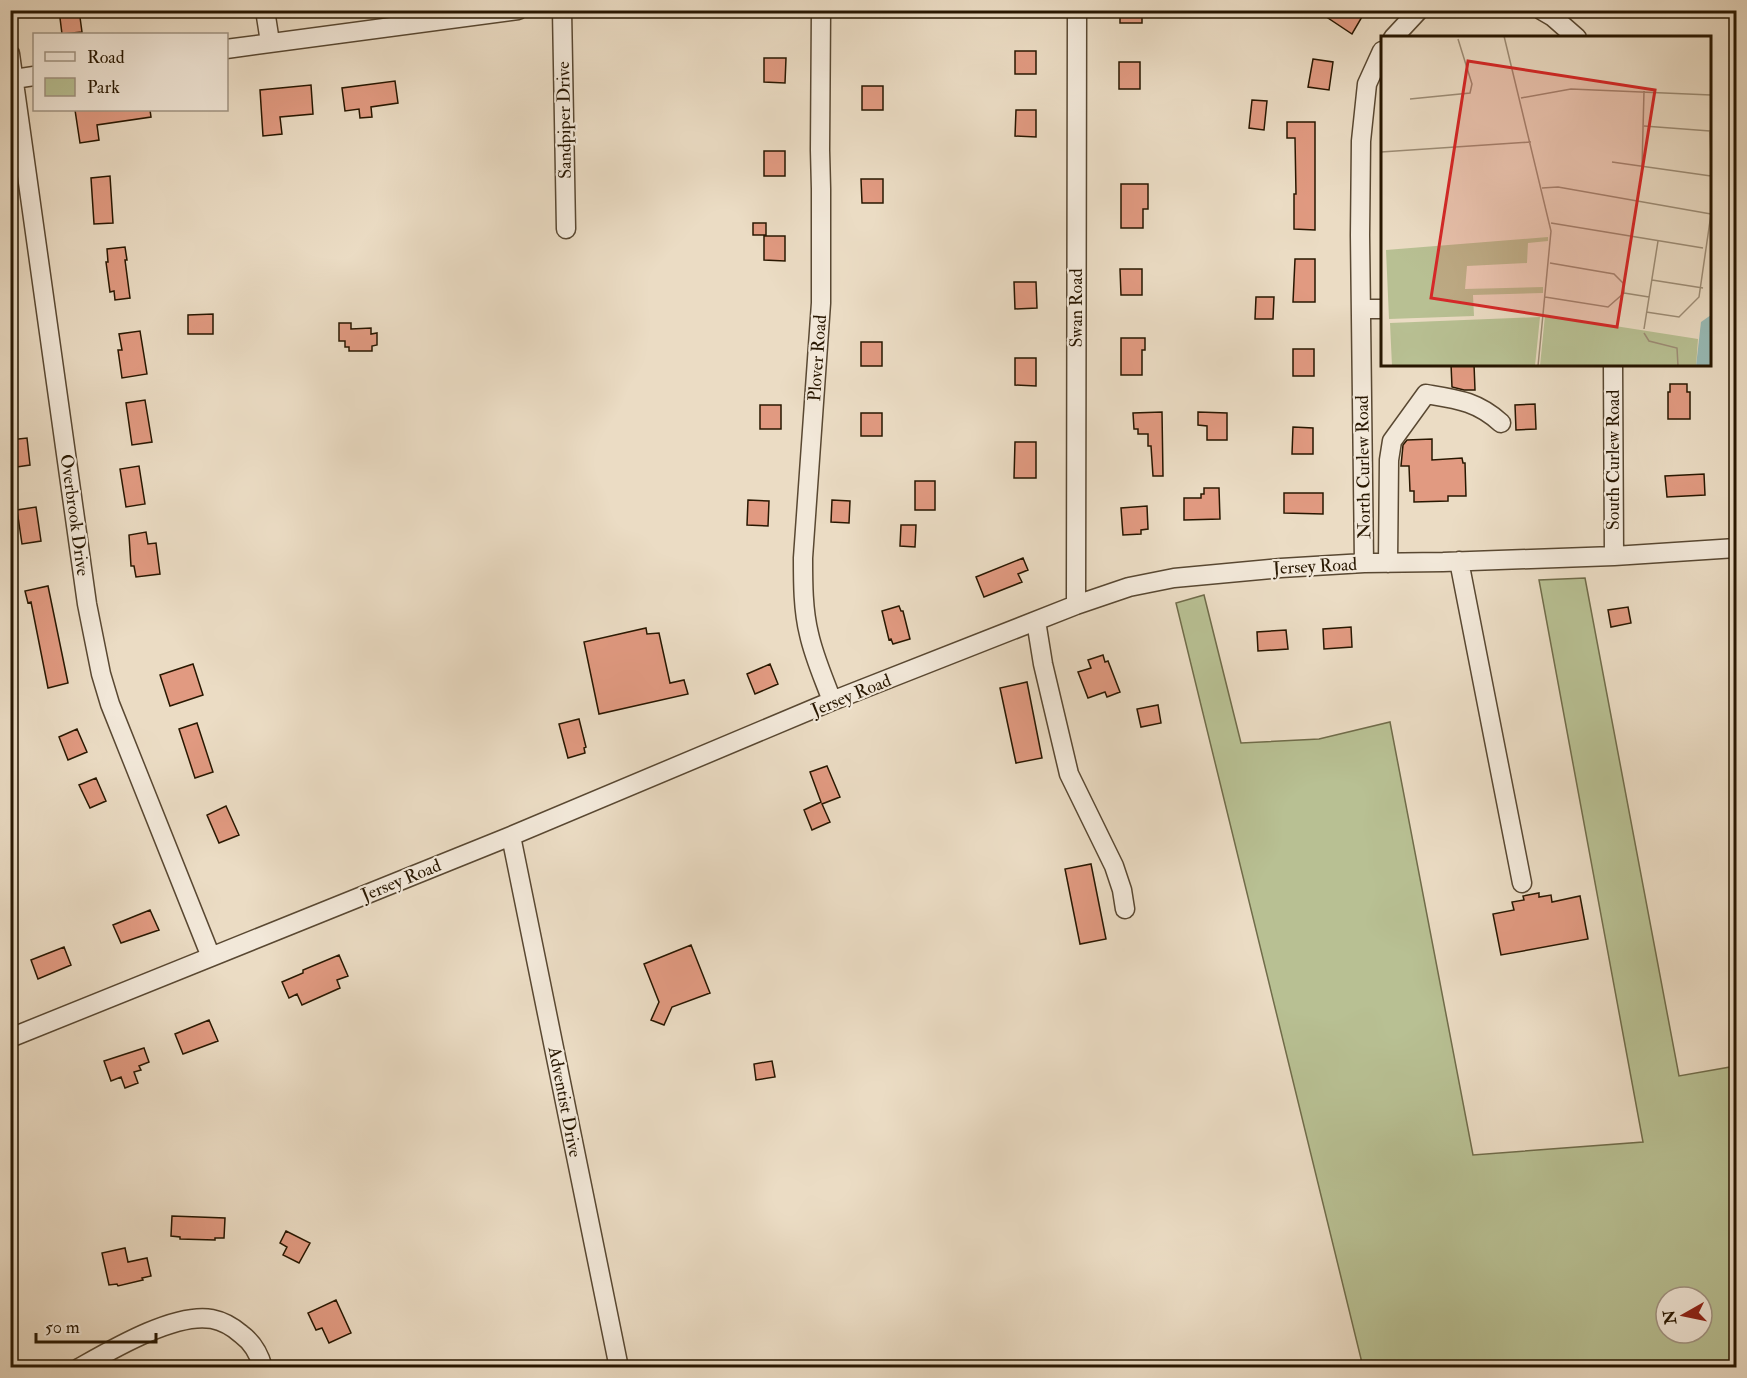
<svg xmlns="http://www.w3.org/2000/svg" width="1747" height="1378" viewBox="0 0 1747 1378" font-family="'IM FELL Double Pica',serif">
<rect width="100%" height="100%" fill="#ebdcc4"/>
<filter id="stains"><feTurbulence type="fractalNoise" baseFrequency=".00333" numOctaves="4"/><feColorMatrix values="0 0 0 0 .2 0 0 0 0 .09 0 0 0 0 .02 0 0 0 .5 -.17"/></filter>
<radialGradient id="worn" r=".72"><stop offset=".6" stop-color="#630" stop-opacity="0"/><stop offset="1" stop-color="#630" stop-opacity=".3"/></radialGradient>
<path fill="#b8c093" stroke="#706c4a" stroke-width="1.5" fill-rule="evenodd" d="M1585 578 1679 1076 1736 1066V1367H1363L1176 603 1204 595 1241 743 1319 739 1390 722 1473 1155 1643 1142 1539 580ZM1666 1297H1702V1333H1666Z"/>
<path fill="#e19a81" stroke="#281701" stroke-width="1.5" d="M59 10H79L82 32 62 34Z
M1120 10H1142V23H1120Z
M1316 10H1366L1352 34Z
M1015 51H1036V74H1015Z
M764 58H786L785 83 764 82Z
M1313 59 1333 62 1329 90 1308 87Z
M1119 62H1140V89H1119Z
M395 81 398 103 371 107 372 117 360 118 359 109 345 111 342 88Z
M311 85 313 114 280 117 282 134 263 136 260 90Z
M862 86H883V110H862Z
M1252 100 1267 101 1264 130 1249 128Z
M75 110H150L151 117 97 125 99 140 80 143Z
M1016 110H1036V137L1015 136Z
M1287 122H1315V230L1294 229V194H1296L1295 138H1287Z
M764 151H785V176H764Z
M110 176 113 223 94 224 91 178Z
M861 179H883V203H862Z
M1121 184H1148V209H1143V228H1121Z
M753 223H766V235H753Z
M764 236H785V261L764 260Z
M125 247 127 260H125L130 298 115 300 114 291 110 292 106 262H108L107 249Z
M1295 259H1315V302H1293Z
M1120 269H1142V295H1121Z
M1014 282H1036L1037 308 1015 309Z
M1256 297H1274L1273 319H1255Z
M213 314V334H188V315Z
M339 323H351V329L371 328V334L377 333V345L372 346V351H349V347H345V341H339Z
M140 331 147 374 122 378 118 350H122L119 334Z
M1121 338H1145V350H1142V375H1121Z
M861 342H882V366H861Z
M1293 349H1314V376H1293Z
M1015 358H1036V386L1015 385Z
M1451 364H1474L1475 390H1464L1452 387Z
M1670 384H1687V392H1690V419H1668V392H1670Z
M145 400 152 442 132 445 126 403Z
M1535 404 1536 429 1516 430 1515 405Z
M760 405H781V429H760Z
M1162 412 1163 476H1153L1151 446H1148V434H1138V429H1134L1133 413Z
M1198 412 1227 413V440H1207V426L1198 425Z
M861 413H882V436H861Z
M1293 427 1313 428V454H1292Z
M27 438 30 465 10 468V440Z
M1432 439V460L1462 458 1463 463H1465L1466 496H1448V501L1414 502V491H1410L1409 466H1401L1403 445 1407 440Z
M1015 442H1036V478H1014Z
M139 466 145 504 126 507 120 469Z
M1704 474 1705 495 1667 497 1665 476Z
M915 481H935V510H915Z
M1204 488H1219L1220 519 1184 520V498H1201V494H1204Z
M1284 493H1323V514L1284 513Z
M748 500 769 501 768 526 747 525Z
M832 500 850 501 849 523 831 522Z
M1147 506 1148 529 1141 530V534L1123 535 1121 508Z
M36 507 41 541 22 544 17 510Z
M901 525H916L915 547 900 546Z
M146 532 148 544 156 543 160 574 136 577 134 566H131L129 535Z
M1023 558 1028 570 1018 574 1022 582 984 597 976 577Z
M48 586 68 683 48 688 31 602 28 603 25 591Z
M899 606 901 611H903L910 639 893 644 891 639 889 640 882 611Z
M1628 607 1631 623 1611 627 1608 610Z
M1351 627 1352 647 1324 649 1323 629Z
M646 628 647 634 659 633 670 683 684 680 688 694 599 714 584 642Z
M1286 630 1288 649 1258 651 1257 632Z
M1103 655 1105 662 1108 661 1120 692 1107 697 1105 692 1088 698 1078 672 1091 668 1088 660Z
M193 664 203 695 170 706 160 675Z
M770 664 778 684 755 694 747 674Z
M1027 682 1042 758 1016 763 1000 688Z
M1158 705 1161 723 1141 727 1137 709Z
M579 719 586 747 584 748 585 753 568 758 559 724Z
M197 723 213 772 195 778 179 729Z
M77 729 87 752 68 760 59 737Z
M827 766 840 797 822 804 830 822 812 830 804 810 821 802 810 772Z
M96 778 106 801 90 808 79 785Z
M226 806 239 835 219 843 207 815Z
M1091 864 1106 939 1080 944 1065 869Z
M1539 893V897L1551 895 1552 902 1580 896 1588 939 1501 955 1493 914 1514 910 1512 902 1524 900 1523 896Z
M150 910 159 930 121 943 113 925Z
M691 945 710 993 672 1007 664 1025 651 1020 659 1002 644 964Z
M64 947 71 965 38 979 31 960Z
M339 955 348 976 337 980 340 988 302 1005 297 994 289 998 282 982 303 973V970Z
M209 1020 218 1041 183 1054 175 1034Z
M144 1048 149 1062 139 1066 141 1070 134 1072 138 1083 125 1088 121 1077 111 1081 104 1061Z
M772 1061 775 1077 756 1080 754 1064Z
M172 1216 225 1218 224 1238H215V1240L180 1239V1237L171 1236Z
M286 1231 310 1243 299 1263 283 1255 287 1247 280 1243Z
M125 1248 128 1262 147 1258 151 1276 142 1278 143 1280 118 1286 117 1284 109 1285 102 1253Z
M336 1300 351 1333 329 1343 322 1328 316 1330 308 1313Z"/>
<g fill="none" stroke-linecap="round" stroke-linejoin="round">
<defs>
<path id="minor" d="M265 10 270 42
M562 10 566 229
M821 10 820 150 821 189V303L803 558C803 583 803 610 809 634 814 657 824 679 832 701
M1541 10 1553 17 1577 38
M1393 38 1419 10
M226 49 518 10
M10 54 87 604 101 674 110 704 211 957
M14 79 34 76
M1361 309H1382
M1613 364 1614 556
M1459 561 1522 883
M1364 563 1360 235 1361 141 1367 84 1382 51
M1388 563 1389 460 1392 441 1426 394C1456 399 1477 401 1501 423
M1076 605 1077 10
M1036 621 1043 664 1069 774 1114 866 1122 890 1125 909
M511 836 619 1368
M10 1038 511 836 832 701 1076 605 1129 587 1174 578 1281 568 1364 563 1443 562 1614 556 1736 548
M79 1368C111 1350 175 1312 212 1319 222 1321 233 1327 241 1334 252 1342 259 1353 263 1368"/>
</defs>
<use href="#minor" stroke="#594832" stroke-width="21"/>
<use href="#minor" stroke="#f2e8d9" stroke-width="18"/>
</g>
<g text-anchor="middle" stroke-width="4.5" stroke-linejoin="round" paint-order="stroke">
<g font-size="18" fill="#281701" stroke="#f2e8d9">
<text transform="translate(564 120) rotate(-91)" y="6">Sandpiper Drive</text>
<text transform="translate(1076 308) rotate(-90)" y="6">Swan Road</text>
<text transform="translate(817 358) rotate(-86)" y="6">Plover Road</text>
<text transform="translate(1613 460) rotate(-90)" y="6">South Curlew Road</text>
<text transform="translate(1363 467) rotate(-91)" y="6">North Curlew Road</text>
<text transform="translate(75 515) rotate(82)" y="6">Overbrook Drive</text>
<text transform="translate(1315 566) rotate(-3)" y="6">Jersey Road</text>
<text transform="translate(851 695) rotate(-22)" y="6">Jersey Road</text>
<text transform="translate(401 880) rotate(-22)" y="6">Jersey Road</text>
<text transform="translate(565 1102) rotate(79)" y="6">Adventist Drive</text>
</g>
</g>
<g transform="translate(1381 36)">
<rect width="330" height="330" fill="#ebdcc4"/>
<path d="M167 201V205L147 207 146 227 86 230 84 253 162 251V257L92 259 93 280 8 283 5 214ZM164 279 317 303 315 330H159ZM159 281 154 330H11L9 287Z" fill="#b8c093"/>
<path d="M330 279V330H315L320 286Z" fill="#98bbb7"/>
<path fill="none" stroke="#9d8d76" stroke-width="1.5" d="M66 0H85M123 0 170 195 157 330M140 62 190 53 330 59M29 63 89 57 91 48 77 3M263 90 329 95M329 96 330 123M0 116 150 106M231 126 330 140M261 131 263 55M161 152 177 151 330 178M170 187 322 212M169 227 233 238 242 247 243 257M271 244 322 252M243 257 268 261M164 261 227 271 243 257M265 276 298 281 318 261 330 178M263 293 277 205M263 297 268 305 296 312 297 330"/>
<path fill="#d62828" fill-opacity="0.15" stroke="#d62828" stroke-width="3" d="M87 25 274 54 236 291 50 262Z"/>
<rect width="330" height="330" fill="none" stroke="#281701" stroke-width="3"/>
</g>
<rect width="1747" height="1378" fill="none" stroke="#ebdcc4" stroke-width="36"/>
<rect x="12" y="12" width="1723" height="1354" fill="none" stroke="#281701" stroke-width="3"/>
<rect x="18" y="18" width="1711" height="1342" fill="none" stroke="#281701" stroke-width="1.5"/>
<rect x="33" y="33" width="195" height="78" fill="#f2e8d9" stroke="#a19483" stroke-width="1.5"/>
<rect x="45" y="52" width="30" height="9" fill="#f2e8d9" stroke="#a19483" stroke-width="1.5"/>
<text x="87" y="63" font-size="18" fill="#281701">Road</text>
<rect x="45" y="78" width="30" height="18" fill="#b8c093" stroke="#a19483" stroke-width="1.5"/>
<text x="87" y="93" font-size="18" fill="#281701">Park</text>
<g transform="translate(1684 1315) rotate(261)"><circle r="28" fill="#f2e8d9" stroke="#a19483" stroke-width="1.5"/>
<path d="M0-4.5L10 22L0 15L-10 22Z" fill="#8f2418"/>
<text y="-9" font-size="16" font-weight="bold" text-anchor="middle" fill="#281701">N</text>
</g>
<path d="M36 1333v9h120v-9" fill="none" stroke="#281701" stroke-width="3"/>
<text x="45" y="1333" font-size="18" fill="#281701" stroke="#f2e8d9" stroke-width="4.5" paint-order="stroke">50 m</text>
<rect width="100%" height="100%" filter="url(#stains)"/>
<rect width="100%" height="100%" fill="url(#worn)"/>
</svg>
